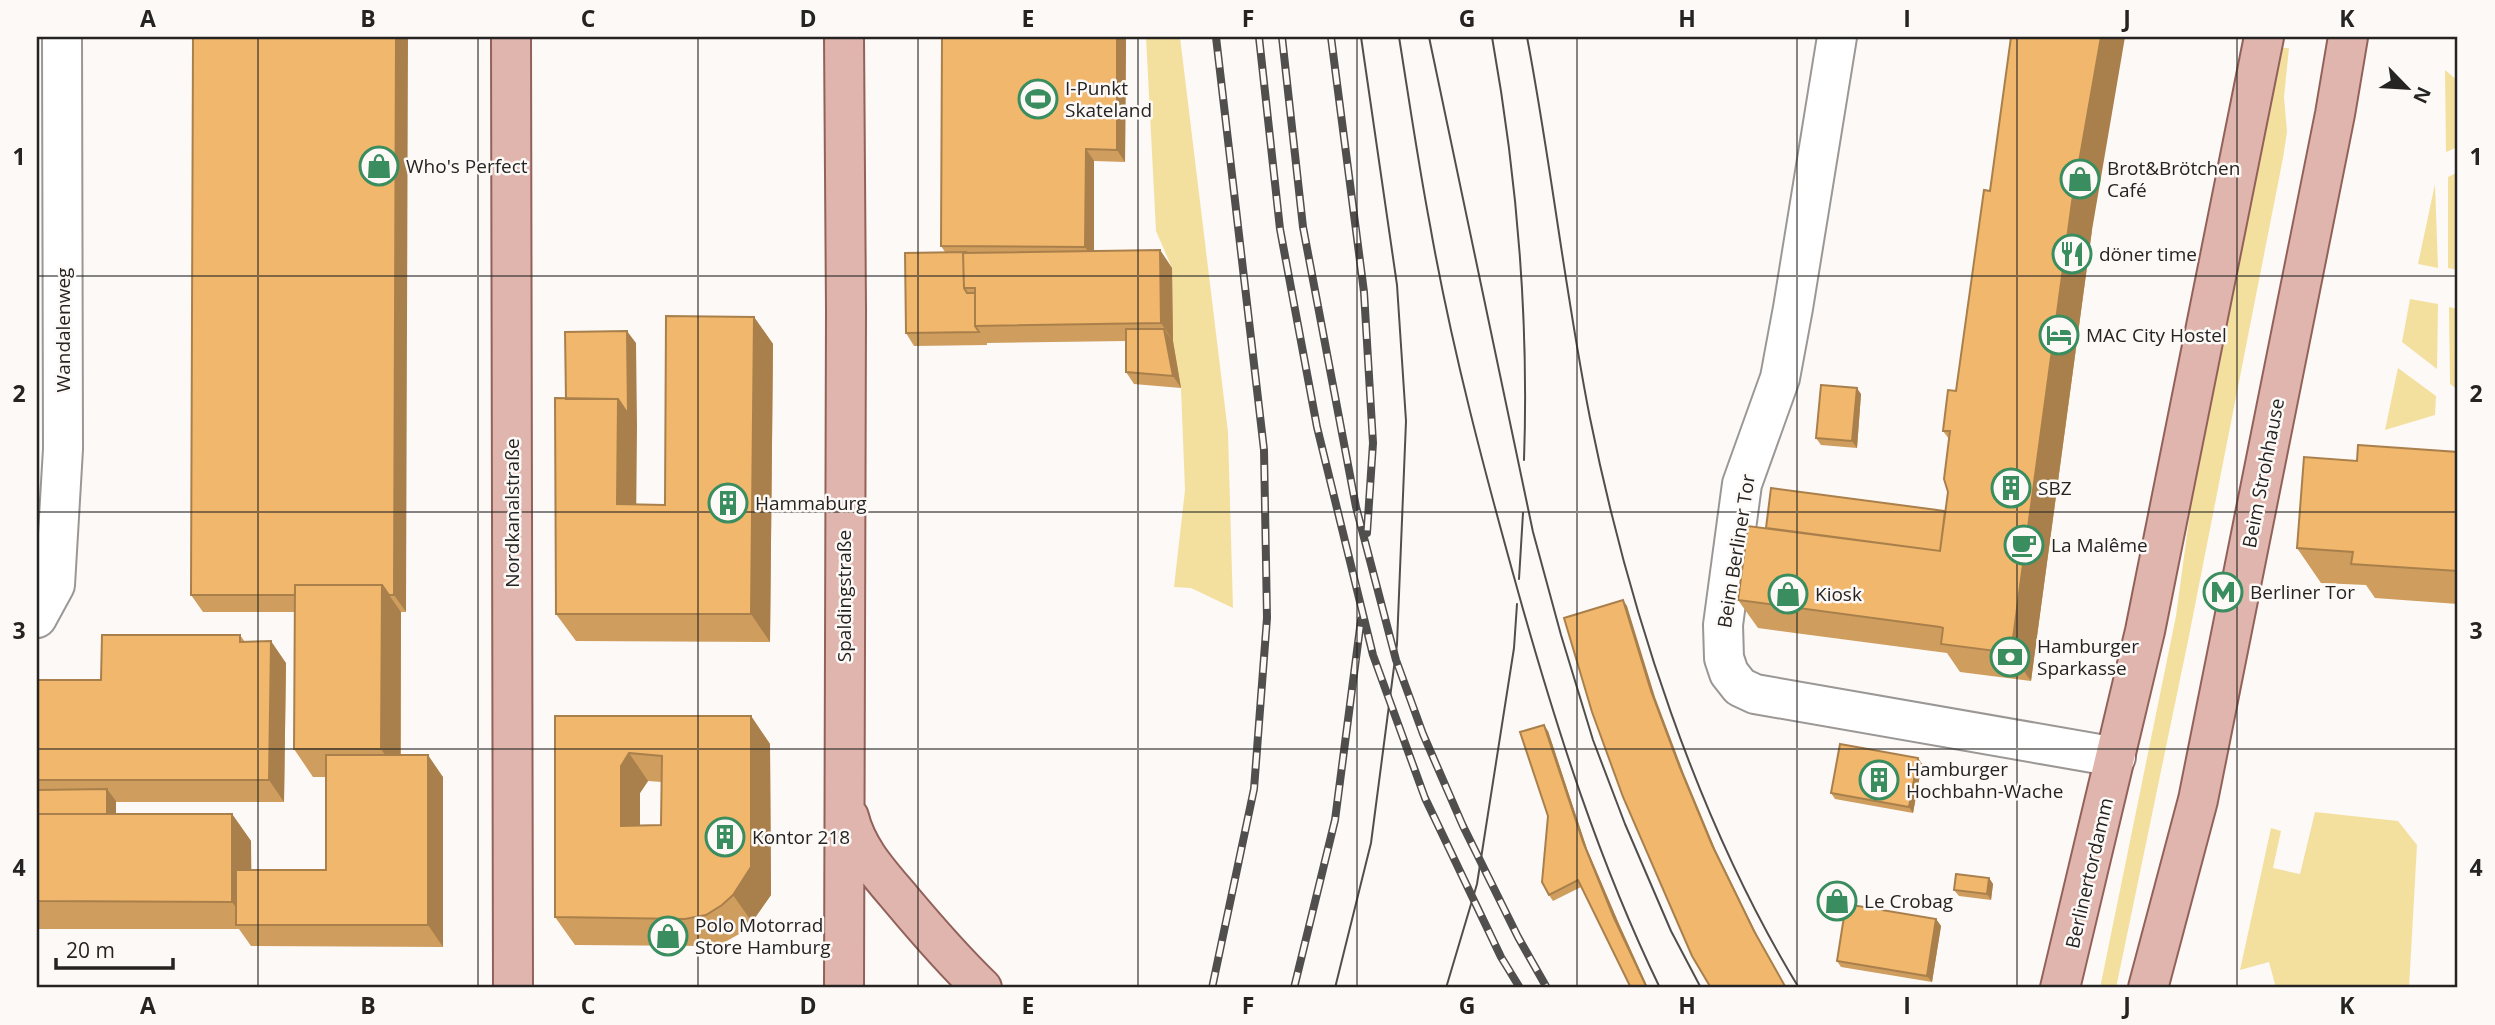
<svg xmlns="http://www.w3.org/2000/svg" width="2495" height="1025" viewBox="0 0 2495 1025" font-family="'Open Sans',sans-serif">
<rect width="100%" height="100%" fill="#fdf9f7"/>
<path fill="#f4e09e" d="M1146 37H1180L1228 432 1233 608 1191 588 1174 587 1185 490 1181 389 1173 341 1172 268 1156 231Z
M2283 48H2289L2284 97 2287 132 2283 158 2188 641 2116 988H2100L2176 616 2200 438Z
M2445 70 2458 81V147L2446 152Z
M2458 172V270L2448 268V177Z
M2435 184 2438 268 2418 264Z
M2410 299 2438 304 2437 369 2402 342Z
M2449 307 2458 309V390L2450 384Z
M2398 368 2436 396 2435 415 2385 430Z
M2315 812 2398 821 2417 845 2409 988H2276L2269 962 2240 970 2271 828 2281 831 2273 868 2300 874Z"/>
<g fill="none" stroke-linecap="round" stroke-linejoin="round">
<defs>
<path id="minor" d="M1837 37 1793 308 1780 378 1742 484 1723 625 1724 658 1729 673 1740 687 1755 694 2116 757
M37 618 55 585 63 449 62 37"/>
<path id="major" d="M511 37 513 988
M844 37 846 310 844 988
M849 817C857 850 880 874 901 899 927 930 953 960 982 988
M2060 988 2145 631 2264 37
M2148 988 2198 800 2335 114 2348 37"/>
</defs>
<use href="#minor" stroke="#9a9795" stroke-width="42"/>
<use href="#major" stroke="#92625a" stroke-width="42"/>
<use href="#minor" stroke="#fff" stroke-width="38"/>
<use href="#major" stroke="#e0b5ad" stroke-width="38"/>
<path stroke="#504f4e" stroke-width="2" d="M1399 37C1409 99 1418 162 1430 225 1452 350 1485 473 1519 595 1557 730 1599 862 1660 988
M1429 37 1533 532 1561 635 1593 740 1625 824 1671 931 1701 988
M1492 37C1517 177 1529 318 1524 460
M1527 37C1551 163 1565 292 1590 418 1629 610 1697 821 1799 988
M1519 579 1523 513
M1335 988 1371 843 1397 644 1406 421 1397 285 1361 37
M1446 988 1477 884 1514 648 1517 604"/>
<defs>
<path id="rail" d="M1259 37 1280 229 1317 427 1373 655 1425 798 1501 957 1520 988
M1282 37 1303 227 1356 507 1396 660 1423 734 1463 826 1518 937 1547 988
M1331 37 1364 292 1373 443 1367 533
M1212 988 1254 789 1267 618 1264 450 1216 37
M1294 988 1335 820 1361 620"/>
</defs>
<use href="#rail" stroke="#504f4e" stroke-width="8"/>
<use href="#rail" stroke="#fdf9f7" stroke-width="5" stroke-dasharray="16" stroke-linecap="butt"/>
</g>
<path fill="#cf9d5d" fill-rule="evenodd" d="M193 37 406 612H401V755L443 777V947L251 946 239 929H37V680H101L240 635 245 642 286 663 284 802H116V814H232L251 841V870H326V777H313L294 749 295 612H203L191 595Z
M942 37H1126L1125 162 1094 161V251L1160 250 1172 268 1173 341 1181 388 1134 384 1126 372V341L987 343V345L914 346 906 333 945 252 941 246Z
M2092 230 2031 681 1960 672 1947 653 1758 628 1738 600 1766 528 1945 511 1948 492 1949 439 1943 431 1956 391Z
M754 317 773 344 770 642 576 641 556 614 566 399 636 343V504L665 505Z
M1861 394 1857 448 1821 445 1816 438Z
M2458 452V604L2375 598 2366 585 2321 583 2297 548 2357 461Z
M555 716H751L770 744 771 895 752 922 741 933 725 942 704 946 575 945 555 917ZM648 781 662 782 661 825H640V793Z
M1548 731 1587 849 1619 924 1648 988H1631L1581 887 1553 901 1549 895Z
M1918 758 1922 764 1913 813 1835 799 1831 793Z
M1989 878 1993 884 1991 900 1959 896 1954 890Z
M1936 919 1941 926 1932 982 1841 967 1837 961Z"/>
<path fill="#a9804c" d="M396 37H408L406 612 394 595Z
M1117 37H1126L1125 162 1117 150Z
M2101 37H2125L2092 230 2031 681 2011 653 2072 202Z
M1086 149 1094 161V259L1085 247Z
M1160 250 1172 268 1173 341 1161 323Z
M754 317 773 344 770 642 751 614Z
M1164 329 1173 341 1181 388 1173 376Z
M627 331 636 343 637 426 636 532 617 504 618 399Z
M1857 388 1861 394 1857 448 1852 441Z
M382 585 401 612 400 777 381 749Z
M1623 600 1627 606 1655 697 1684 774 1716 851 1758 937 1787 988 1754 931 1712 845 1680 768 1651 691Z
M271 641 286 663 284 802 269 780Z
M751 716 770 744 771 895 752 922 733 895Z
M1544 725 1548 731 1587 849 1619 924 1648 988H1647L1614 918 1583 842Z
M629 753 648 781 640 793V853L621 826V766Z
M428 755 443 777V947L428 925Z
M1918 758 1922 764 1913 813 1909 807Z
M107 789 116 801V841L107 829Z
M232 814 251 841 252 925H249L232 902Z
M1989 878 1993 884 1991 900 1987 894Z
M1936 919 1941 926 1932 982 1927 976Z"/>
<path fill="#f1b76c" stroke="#a9804c" stroke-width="2" fill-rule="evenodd" d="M193 37H396L394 595H389L382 585H295V595H191Z
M942 37H1117V150L1086 149 1085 247 941 246Z
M2011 37H2101L2072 202 2011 653 1941 644 1943 628 1940 627 1738 600 1748 526 1940 551 1948 492 1944 479 1950 431H1943L1948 390 1956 391 1984 190 1990 191Z
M1160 250 1161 323 975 326V288H964L963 253Z
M967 252 963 253 964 288 967 293H975V326L979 332 906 333 905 253Z
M666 316 754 317 751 614H556L555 398 618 399 617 504 665 505Z
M1126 329H1164L1173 376 1126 372Z
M627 331 628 414 618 399H566L565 332Z
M1821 385 1857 388 1852 441 1816 438Z
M2358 445 2458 452V571L2351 564 2353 552 2297 548 2304 457 2357 461Z
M1771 488 1945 511 1940 551 1766 528Z
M295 585H382L381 749H294Z
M1623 600 1651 691 1680 768 1712 845 1754 931 1786 988H1711L1692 956 1623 797 1592 712 1564 618Z
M102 635H240V642L271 641 269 780H37V680H101Z
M555 716H751V867L733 895 722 905 706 915 685 919 555 917ZM629 753 662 756 661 825 621 826V766Z
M1544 725 1583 842 1614 918 1647 988H1631L1578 880 1549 895 1542 882 1548 816 1520 732Z
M1840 744 1918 758 1909 807 1831 793Z
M326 755H428V925H236V870H326Z
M107 789V814H37V790Z
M37 814H232V902L37 901Z
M1956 874 1989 878 1987 894 1954 890Z
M1846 904 1936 919 1927 976 1837 961Z"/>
<path fill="none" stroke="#252423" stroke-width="2" stroke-opacity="0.55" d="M258 37V988M478 37V988M698 37V988M918 37V988M1138 37V988M1357 37V988M1577 37V988M1797 37V988M2017 37V988M2237 37V988M37 276H2458M37 512H2458M37 749H2458"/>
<defs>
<symbol id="stadium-ring" viewBox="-11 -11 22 22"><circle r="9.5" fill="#fdf9f7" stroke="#398d5f" stroke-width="1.5"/><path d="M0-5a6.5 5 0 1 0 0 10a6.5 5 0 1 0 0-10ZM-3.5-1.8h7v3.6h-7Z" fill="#398d5f"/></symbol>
<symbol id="shop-ring" viewBox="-11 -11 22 22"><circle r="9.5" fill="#fdf9f7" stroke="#398d5f" stroke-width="1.5"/><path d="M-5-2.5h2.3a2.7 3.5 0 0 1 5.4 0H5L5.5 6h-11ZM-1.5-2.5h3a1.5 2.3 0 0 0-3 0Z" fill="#398d5f"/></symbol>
<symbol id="restaurant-ring" viewBox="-11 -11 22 22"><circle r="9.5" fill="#fdf9f7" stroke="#398d5f" stroke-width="1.5"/><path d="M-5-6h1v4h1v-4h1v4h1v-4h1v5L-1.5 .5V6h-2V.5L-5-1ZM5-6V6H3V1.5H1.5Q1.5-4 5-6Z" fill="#398d5f"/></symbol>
<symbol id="hotel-ring" viewBox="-11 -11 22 22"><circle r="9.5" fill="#fdf9f7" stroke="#398d5f" stroke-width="1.5"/><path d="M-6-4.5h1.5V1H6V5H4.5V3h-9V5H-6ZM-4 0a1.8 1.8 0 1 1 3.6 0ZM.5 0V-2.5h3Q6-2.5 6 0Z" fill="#398d5f"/></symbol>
<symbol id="building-ring" viewBox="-11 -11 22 22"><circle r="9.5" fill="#fdf9f7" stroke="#398d5f" stroke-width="1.5"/><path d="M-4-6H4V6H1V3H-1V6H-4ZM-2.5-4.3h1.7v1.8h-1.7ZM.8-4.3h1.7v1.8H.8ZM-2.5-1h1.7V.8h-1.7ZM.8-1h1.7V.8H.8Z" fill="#398d5f"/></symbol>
<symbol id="cafe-ring" viewBox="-11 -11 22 22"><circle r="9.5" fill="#fdf9f7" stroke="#398d5f" stroke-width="1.5"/><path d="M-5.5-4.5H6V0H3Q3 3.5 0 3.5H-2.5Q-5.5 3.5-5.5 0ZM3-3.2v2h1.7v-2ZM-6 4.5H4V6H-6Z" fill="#398d5f"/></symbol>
<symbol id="metro-ring" viewBox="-11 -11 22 22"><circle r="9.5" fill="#fdf9f7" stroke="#398d5f" stroke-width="1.5"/><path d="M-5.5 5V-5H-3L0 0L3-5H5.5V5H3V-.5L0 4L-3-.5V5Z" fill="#398d5f"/></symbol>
<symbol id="bank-ring" viewBox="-11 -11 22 22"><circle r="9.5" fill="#fdf9f7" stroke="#398d5f" stroke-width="1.5"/><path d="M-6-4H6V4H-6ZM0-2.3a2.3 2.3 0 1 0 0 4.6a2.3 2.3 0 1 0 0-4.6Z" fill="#398d5f"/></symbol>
</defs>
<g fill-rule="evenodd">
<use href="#stadium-ring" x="1016" y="77" width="44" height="44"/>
<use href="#shop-ring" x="357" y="144" width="44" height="44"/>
<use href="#shop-ring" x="2058" y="157" width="44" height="44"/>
<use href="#restaurant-ring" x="2050" y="232" width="44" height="44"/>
<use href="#hotel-ring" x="2037" y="313" width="44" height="44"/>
<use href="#building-ring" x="1989" y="466" width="44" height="44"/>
<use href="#building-ring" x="706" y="481" width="44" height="44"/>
<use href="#cafe-ring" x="2002" y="523" width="44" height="44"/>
<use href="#metro-ring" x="2201" y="570" width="44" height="44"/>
<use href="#shop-ring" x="1766" y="572" width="44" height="44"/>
<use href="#bank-ring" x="1988" y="635" width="44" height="44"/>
<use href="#building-ring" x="1857" y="758" width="44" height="44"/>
<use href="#building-ring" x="703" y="815" width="44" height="44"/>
<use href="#shop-ring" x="1815" y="879" width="44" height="44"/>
<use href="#shop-ring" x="646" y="914" width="44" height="44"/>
</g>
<g text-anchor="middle" stroke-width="5" stroke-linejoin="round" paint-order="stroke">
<g font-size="19" fill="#252423" stroke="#fdf9f7" text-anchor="start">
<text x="1065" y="95">I-Punkt<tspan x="1065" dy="22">Skateland</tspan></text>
<text x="406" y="173">Who's Perfect</text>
<text x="2107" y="175">Brot&amp;Brötchen<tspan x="2107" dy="22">Café</tspan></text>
<text x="2099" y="261">döner time</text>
<text x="2086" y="342">MAC City Hostel</text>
<text x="2038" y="495">SBZ</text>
<text x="755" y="510">Hammaburg</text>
<text x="2051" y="552">La Malême</text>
<text x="2250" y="599">Berliner Tor</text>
<text x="1815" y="601">Kiosk</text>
<text x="2037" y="653">Hamburger<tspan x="2037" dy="22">Sparkasse</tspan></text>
<text x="1906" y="776">Hamburger<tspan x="1906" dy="22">Hochbahn-Wache</tspan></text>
<text x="752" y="844">Kontor 218</text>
<text x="1864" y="908">Le Crobag</text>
<text x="695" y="932">Polo Motorrad<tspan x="695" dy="22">Store Hamburg</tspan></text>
</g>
<g font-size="19" fill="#252423" stroke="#fdf9f7">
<text transform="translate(63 330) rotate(-90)" y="7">Wandalenweg</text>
<text transform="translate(2263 473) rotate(-79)" y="7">Beim Strohhause</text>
<text transform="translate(512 513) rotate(-90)" y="7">Nordkanalstraße</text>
<text transform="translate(1736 551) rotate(-81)" y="7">Beim Berliner Tor</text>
<text transform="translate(844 596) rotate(-90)" y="7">Spaldingstraße</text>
<text transform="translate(2089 873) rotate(-77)" y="7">Berlinertordamm</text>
</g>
</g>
<rect width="2495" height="1025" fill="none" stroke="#fdf9f7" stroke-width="77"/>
<g transform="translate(2407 88) rotate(115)" stroke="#fdf9f7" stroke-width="5" paint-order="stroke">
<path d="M0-5L12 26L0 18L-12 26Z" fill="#252423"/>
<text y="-10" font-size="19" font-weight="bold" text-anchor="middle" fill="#252423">N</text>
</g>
<path d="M56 958v10h117v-10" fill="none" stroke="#252423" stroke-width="3.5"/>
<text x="66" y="958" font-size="21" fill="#252423" stroke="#fdf9f7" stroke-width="5" paint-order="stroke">20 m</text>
<rect x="38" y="38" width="2418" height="948" fill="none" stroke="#252423" stroke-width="2.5"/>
<g font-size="23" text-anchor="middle" font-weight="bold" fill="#252423">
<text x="148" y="27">A</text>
<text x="368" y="27">B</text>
<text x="588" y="27">C</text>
<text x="808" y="27">D</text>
<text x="1028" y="27">E</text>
<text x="1248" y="27">F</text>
<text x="1467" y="27">G</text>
<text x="1687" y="27">H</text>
<text x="1907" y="27">I</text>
<text x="2127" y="27">J</text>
<text x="2347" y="27">K</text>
<text x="19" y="165">1</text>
<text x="2476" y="165">1</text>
<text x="19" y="402">2</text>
<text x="2476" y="402">2</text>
<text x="19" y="639">3</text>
<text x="2476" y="639">3</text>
<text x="19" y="876">4</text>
<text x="2476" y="876">4</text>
<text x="148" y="1014">A</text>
<text x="368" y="1014">B</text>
<text x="588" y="1014">C</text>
<text x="808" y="1014">D</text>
<text x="1028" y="1014">E</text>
<text x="1248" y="1014">F</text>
<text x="1467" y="1014">G</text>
<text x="1687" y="1014">H</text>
<text x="1907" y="1014">I</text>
<text x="2127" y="1014">J</text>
<text x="2347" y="1014">K</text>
</g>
</svg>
